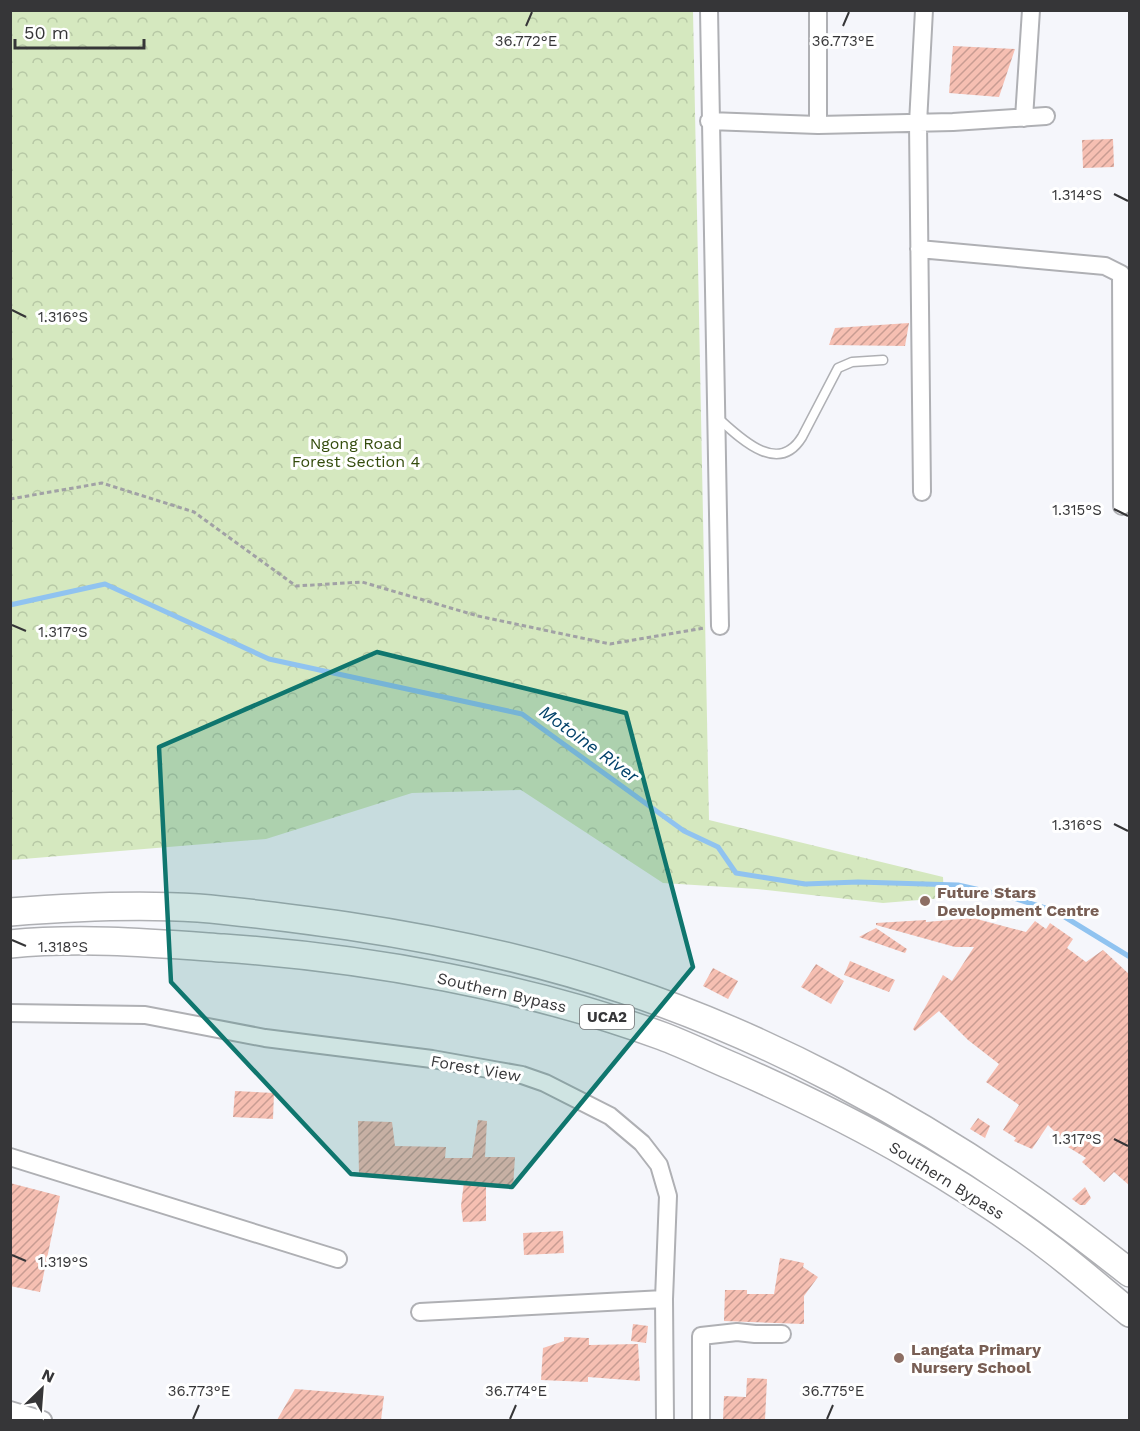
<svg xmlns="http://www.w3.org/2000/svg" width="1140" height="1431" viewBox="0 0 1140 1431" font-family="'Work Sans',sans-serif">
<defs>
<pattern id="forest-crowns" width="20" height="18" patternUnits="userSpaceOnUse" patternTransform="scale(1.5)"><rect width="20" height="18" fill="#d5e8bf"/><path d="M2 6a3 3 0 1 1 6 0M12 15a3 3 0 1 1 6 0" fill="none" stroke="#b7c8a5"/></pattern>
<pattern id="building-hatch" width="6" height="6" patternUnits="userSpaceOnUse" patternTransform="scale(1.5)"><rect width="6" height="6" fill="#f6bfb2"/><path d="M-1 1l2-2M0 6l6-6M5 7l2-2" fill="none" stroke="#c89c92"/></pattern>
</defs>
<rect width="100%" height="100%" fill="#f5f6fb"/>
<path fill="url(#forest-crowns)" d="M11 10 693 11 709 820 943 877 944 898 883 903 757 889 663 883 521 790 412 793 266 839 11 860Z"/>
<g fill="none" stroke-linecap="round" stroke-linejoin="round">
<path stroke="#90c3f0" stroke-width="5" d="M10 605 105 584 269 659 522 714 684 831 718 847 736 873 805 884 858 882 958 885 1007 896 1055 911 1130 957"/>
</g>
<path fill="url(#building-hatch)" d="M953 46 1015 49 999 97 949 93Z
M1113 139 1114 167 1083 168 1082 140Z
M909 323 905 346 829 345 835 328Z
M973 918 1026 932 1035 921 1046 929 1050 923 1073 939 1067 948 1086 962 1103 950 1130 975V1186L1114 1172 1104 1182 1082 1162 1086 1158 1068 1147 1069 1146 1048 1125 1032 1149 1014 1141 1016 1138 1003 1130 1019 1105 986 1082 999 1064 968 1040 939 1011 915 1031 913 1029 943 975 952 981 974 947H955L876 925V923L926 920V922Z
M876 928 907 949 905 953 859 937Z
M850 961 895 980 889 992 844 975Z
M816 964 844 981 831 1004 801 987Z
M713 968 738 981 728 999 703 986Z
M235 1091 274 1093 273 1119 233 1117Z
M978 1118 990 1126 985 1138 970 1129Z
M478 1120 487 1121 485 1157H515L513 1188 486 1187V1221L463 1222 461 1206 464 1182 417 1181 359 1175 358 1121 392 1122 395 1146 446 1147 445 1158H472Z
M10 1183 60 1196 40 1292 10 1286Z
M1085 1187 1091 1198 1085 1205H1080L1072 1199Z
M563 1231 564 1253 524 1255 523 1233Z
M780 1258 804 1263 803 1267 818 1277 804 1296V1324L724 1321 725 1290H747V1294H774Z
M633 1324 648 1326 646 1343 631 1341Z
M564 1337 589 1338V1345L638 1344 640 1381 588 1377V1382L541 1380 543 1348 564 1341Z
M747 1378 767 1379 765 1420H723L724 1396 746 1397Z
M295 1389 384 1396 381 1420H277Z"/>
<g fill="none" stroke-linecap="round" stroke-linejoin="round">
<defs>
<path id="service" d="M718 418C740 438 778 476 802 437L838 368 852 362 883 360"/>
<path id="minor" d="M709 10 720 626
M1024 118 1031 10
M709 121 818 125 953 122 1046 116
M818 125V10
M919 249 1105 266 1121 274 1122 506
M922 492 918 123 924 10
M10 1013 145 1015 265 1038 432 1059 488 1069 522 1075 545 1083 610 1116 642 1143 659 1165 668 1196 664 1299 665 1420
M10 1157 338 1259
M420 1312 664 1299
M10 1410 43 1420
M701 1420V1336L737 1332 755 1334H782"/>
<path id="trunk" d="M10 912C73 907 136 904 198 908 248 912 298 919 348 926 442 940 535 960 625 990 767 1037 910 1114 1033 1200 1066 1223 1098 1248 1130 1273
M10 944C81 937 152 943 223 948 367 958 525 986 662 1036 686 1045 710 1057 734 1067 795 1094 855 1123 913 1157 961 1185 1010 1217 1054 1251 1080 1271 1104 1292 1130 1313"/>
</defs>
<use href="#service" stroke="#afb0b4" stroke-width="11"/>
<use href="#minor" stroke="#afb0b4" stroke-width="20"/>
<use href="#trunk" stroke="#afb0b4" stroke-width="30"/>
<path stroke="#a1a1a5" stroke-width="3" stroke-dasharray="4.5 3" stroke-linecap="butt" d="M10 499 102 483 194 512 296 586 362 582 478 616 610 644 704 628"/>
<use href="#service" stroke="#fff" stroke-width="8"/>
<use href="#minor" stroke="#fff" stroke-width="16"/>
<use href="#trunk" stroke="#fff" stroke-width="27"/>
</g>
<path fill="#0f766e" fill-opacity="0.2" stroke="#0f766e" stroke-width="4.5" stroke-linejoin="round" d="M377 652 626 713 693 967 512 1187 351 1174 171 982 159 747Z"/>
<path fill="none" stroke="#363638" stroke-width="2" d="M526 26 532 12M843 26 849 12M1114 194 1128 201M12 310 26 317M1114 509 1128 516M12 625 26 631M1114 824 1128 831M12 940 26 946M1114 1139 1128 1146M12 1255 26 1261M193 1419 199 1405M510 1419 516 1405M827 1419 833 1405"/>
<g fill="#8d6e63" stroke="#fff" stroke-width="2">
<circle cx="925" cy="901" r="6"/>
<circle cx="899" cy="1358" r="6"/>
</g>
<g text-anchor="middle" stroke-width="6" stroke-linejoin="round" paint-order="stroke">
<rect fill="#fff" stroke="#727274" stroke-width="1.5" x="580" y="1005" width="54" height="24" rx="4.5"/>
<g font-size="15" font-weight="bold" fill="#363638">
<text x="607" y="1022">UCA2</text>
</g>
<g font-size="16" fill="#344c0d" stroke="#fff">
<text x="356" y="449">Ngong Road<tspan x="356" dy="18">Forest Section 4</tspan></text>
</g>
<g font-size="16" font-weight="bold" fill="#785e54" stroke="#fff" text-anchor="start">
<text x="937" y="898">Future Stars<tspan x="937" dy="18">Development Centre</tspan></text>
<text x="911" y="1355">Langata Primary<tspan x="911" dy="18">Nursery School</tspan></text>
</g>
<g font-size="16" fill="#363638" stroke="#fff">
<text transform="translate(502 992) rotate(13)" y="6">Southern Bypass</text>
<text transform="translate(476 1068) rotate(10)" y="6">Forest View</text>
<text transform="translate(947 1180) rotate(32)" y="6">Southern Bypass</text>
</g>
<g font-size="18" font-style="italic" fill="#02416a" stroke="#fff">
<text transform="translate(589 744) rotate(36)" y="6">Motoine River</text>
</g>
</g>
<g font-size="15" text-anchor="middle" fill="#363638" stroke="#fff" stroke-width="6" stroke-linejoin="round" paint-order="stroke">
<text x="526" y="46">36.772°E</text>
<text x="843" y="46">36.773°E</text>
<text x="1077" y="200">1.314°S</text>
<text x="63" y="322">1.316°S</text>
<text x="1077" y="515">1.315°S</text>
<text x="63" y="637">1.317°S</text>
<text x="1077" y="830">1.316°S</text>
<text x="63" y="952">1.318°S</text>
<text x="1077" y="1144">1.317°S</text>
<text x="63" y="1267">1.319°S</text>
<text x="833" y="1396">36.775°E</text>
<text x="199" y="1396">36.773°E</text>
<text x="516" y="1396">36.774°E</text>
</g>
<rect width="1140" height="1431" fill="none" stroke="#363638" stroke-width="24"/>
<g transform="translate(42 1389) rotate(25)" stroke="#ffffff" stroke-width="4.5" paint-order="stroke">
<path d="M0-4.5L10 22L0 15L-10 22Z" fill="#363638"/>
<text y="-9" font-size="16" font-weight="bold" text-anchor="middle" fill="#363638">N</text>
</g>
<path d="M15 39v9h129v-9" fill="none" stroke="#363638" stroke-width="3"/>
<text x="24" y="39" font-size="18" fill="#363638" stroke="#ffffff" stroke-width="4.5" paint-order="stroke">50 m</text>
</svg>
